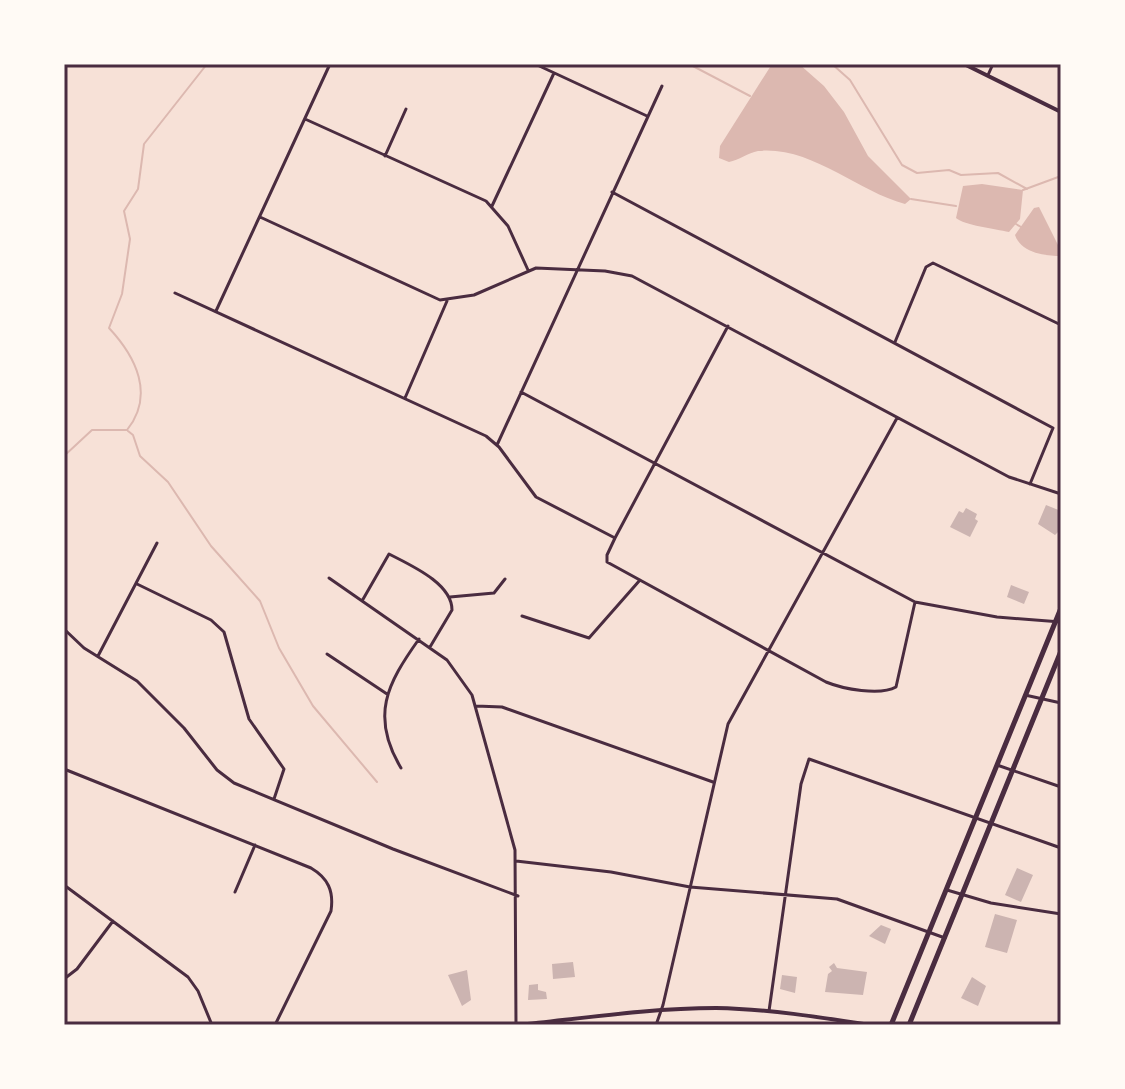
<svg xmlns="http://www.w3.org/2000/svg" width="1125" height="1089" viewBox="0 0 1125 1089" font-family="'Titillium Web',sans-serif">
<rect width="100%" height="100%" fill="#f7e1d7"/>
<path fill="#dcb8b0" d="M772 64H799L824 86 844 112 868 156 911 199 905 204C856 191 812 146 758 151 748 153 739 160 729 162L719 158 720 146Z
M982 184 1023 190 1020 219 1009 232C995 229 964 225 956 218L963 186Z
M1039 207 1061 251V256C1045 256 1021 253 1015 235L1034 208Z"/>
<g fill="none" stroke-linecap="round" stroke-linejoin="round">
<path stroke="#dcb8b0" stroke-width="2" d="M689 64 750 96
M832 64 850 80 902 165 917 173 949 170 961 175 998 173 1027 189
M1023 190 1061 176
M911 199 956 206
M1016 224 1021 227
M128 431 133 435 140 456 168 482 211 546 260 601 279 648 313 706 377 782
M64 456 92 430H127C155 395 136 357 109 328L122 294 130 239 124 211 138 189 144 144 207 64
M64 586V594"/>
</g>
<path fill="#ccb4b1" d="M1046 505 1061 511V529L1055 535 1038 524Z
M966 508 977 514 975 519 978 521 970 537 950 527 959 511 963 513Z
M1011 585 1029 592 1024 604 1007 597Z
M1017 868 1033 875 1021 902 1005 895Z
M995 914 1017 920 1007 953 985 947Z
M881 925 891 929 885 944 869 936Z
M573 962 575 977 553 979 552 964Z
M834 963 837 968 867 972 863 995 825 992 828 974 832 971 829 967Z
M467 970 471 1000 462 1006 448 975Z
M782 975 797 977 795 993 780 989Z
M972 977 986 986 978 1006 961 998Z
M538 984V990L546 992 547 999 528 1000 529 985Z"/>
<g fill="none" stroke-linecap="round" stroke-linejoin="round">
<path stroke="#4a2c40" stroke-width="3" d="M535 64 647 116
M988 75 993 64
M305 119 486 201 508 226 528 270
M385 156 406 109
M612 192 1053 428 1030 484
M492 206 554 73
M260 217 440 300 474 295 536 268 605 271 632 276 1009 477 1061 494
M175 293 486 436 499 447 536 497 615 538
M216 311 330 64
M728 326 615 538 607 555V562L826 682C843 689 880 696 896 687L915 602
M895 342 926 267 933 263 1061 325
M521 392 915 602 997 617 1061 622
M405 398 447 301
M497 445 662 86
M329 578 447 660 472 695 515 850 516 1025
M137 584 211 620 224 632 249 719 284 769 274 799
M450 597 494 593 505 579
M362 601 389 554C410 565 452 583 452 610L430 647
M522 616 589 638 640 580
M64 629 84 648 137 681 184 728 217 770 234 783 393 849 518 896
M327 654 387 694
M98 656 157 543
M1025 695 1061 703
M476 706 502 707 713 782
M997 765 1061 787
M401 768C370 716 387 684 419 639
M64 769 311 868C328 878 334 891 331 911L275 1025
M516 861 611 872 690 887 837 899 945 938
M64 885 188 977 198 991 212 1025
M947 890 991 903 1061 914
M235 892 255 845
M64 979 77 969 113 921
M769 1011 801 784 809 759 1061 848
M656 1025 663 1005 728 724 897 418"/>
<path stroke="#4a2c40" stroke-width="4" d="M964 64 1061 112
M519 1025C585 1018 651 1008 716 1008 768 1009 819 1017 870 1025"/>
<path stroke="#4a2c40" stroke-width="5" d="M891 1025 1061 608
M909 1025 1061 651"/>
</g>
<rect width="1125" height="1089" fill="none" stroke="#fffaf5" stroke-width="132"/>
<rect x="66" y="66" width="993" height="957" fill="none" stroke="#4a2c40" stroke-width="3"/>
</svg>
